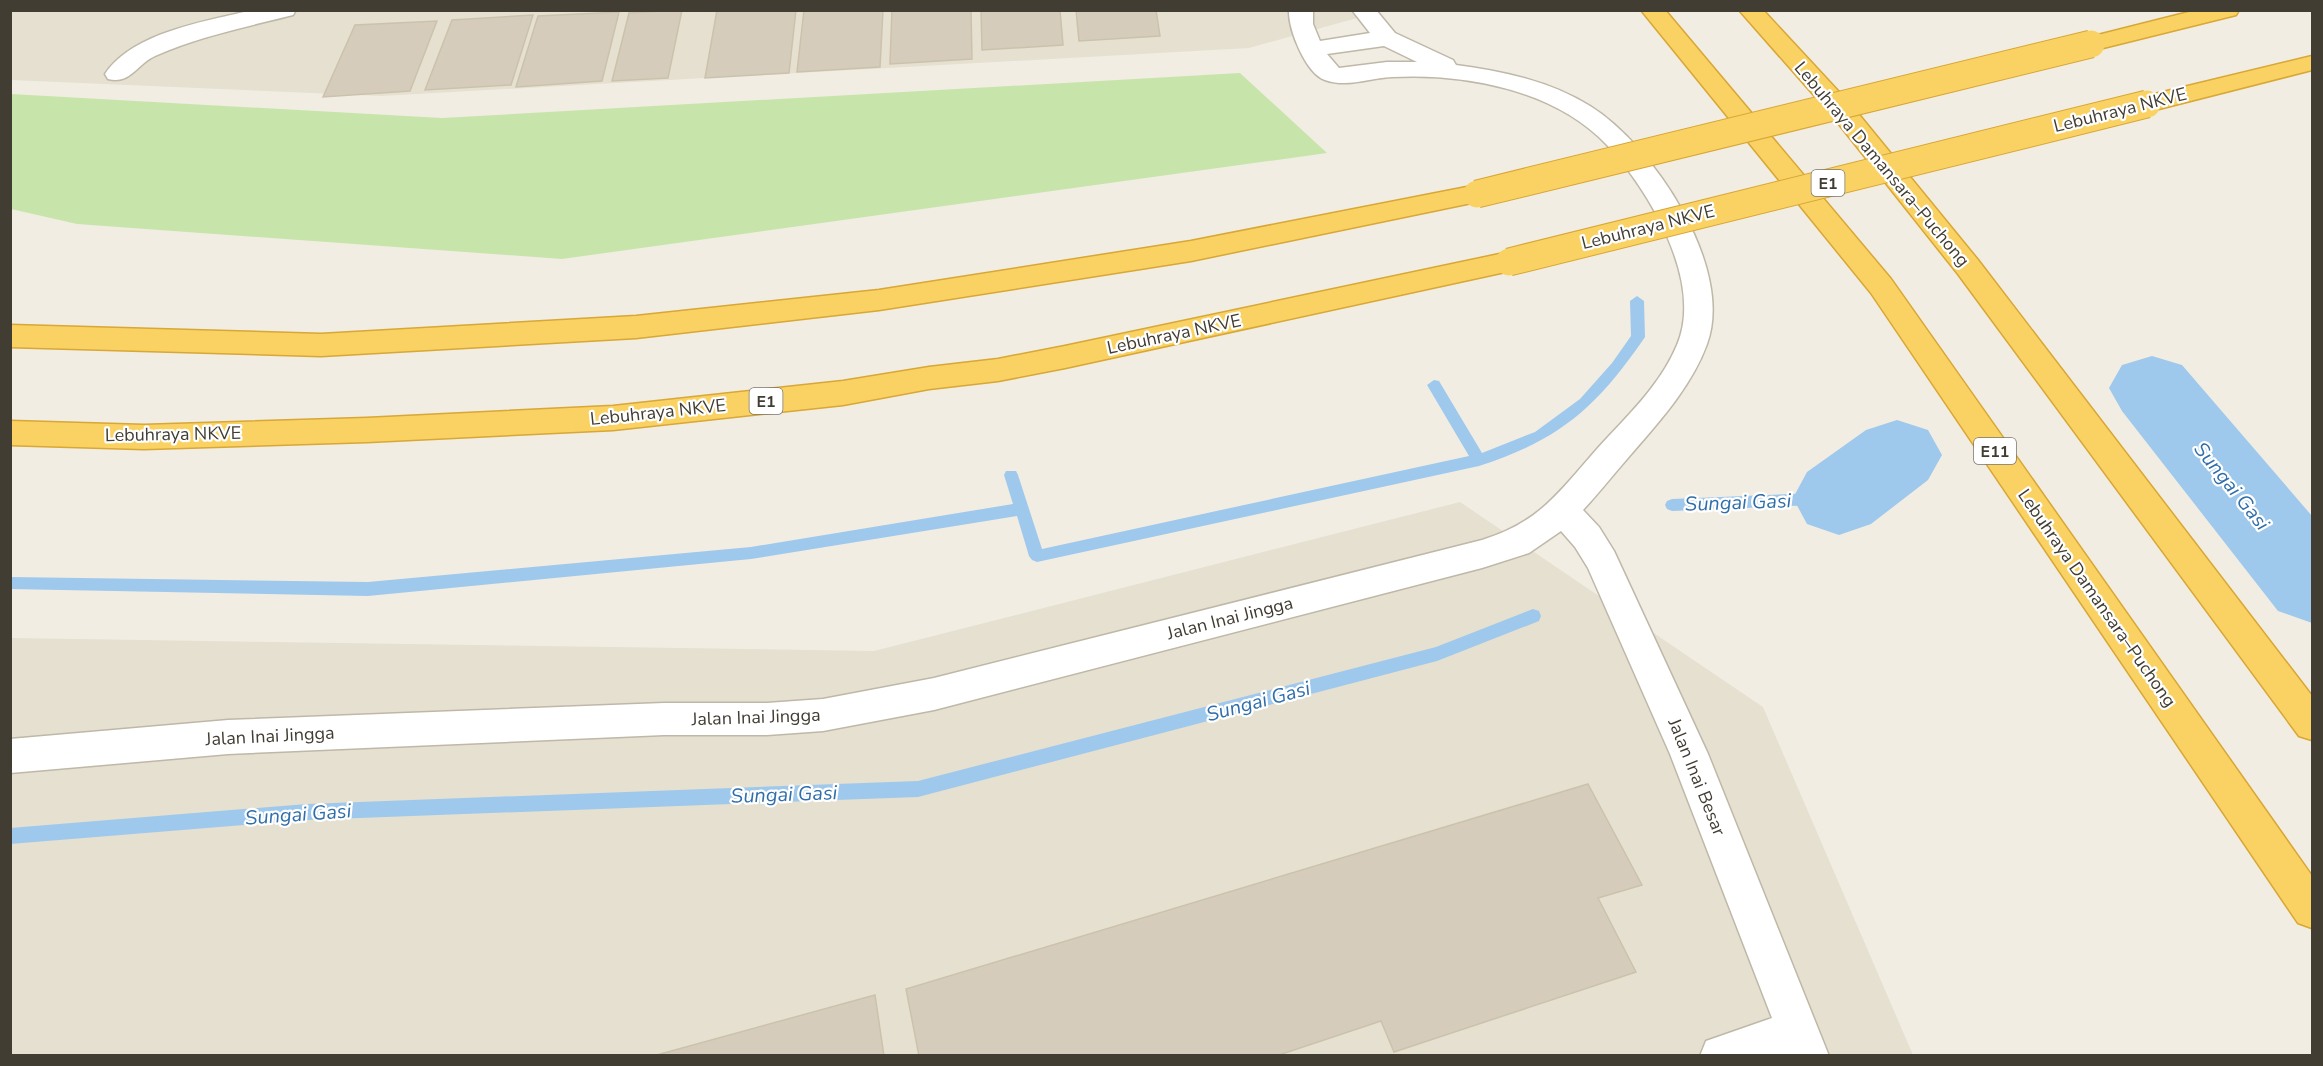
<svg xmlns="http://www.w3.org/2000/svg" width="2323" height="1066" viewBox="0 0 2323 1066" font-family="'Nunito Sans',sans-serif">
<rect width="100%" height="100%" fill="#f1ede2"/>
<path fill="#e5e0d0" d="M11 11H1382L1249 48 381 96 11 80Z
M1460 502 1763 707 1913 1055 11 1056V638L874 651Z"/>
<path fill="#c7e5ab" d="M1240 73 1327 153 562 259 77 224 11 209V94L442 118Z"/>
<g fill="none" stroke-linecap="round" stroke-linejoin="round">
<path fill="#9fc8ed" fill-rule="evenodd" d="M1637 296 1644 301 1645 337 1643 340C1595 409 1559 440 1479 466L1037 562 1032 560 1029 556 1017 516 751 559 368 596 10 589V577L368 582 751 547 1013 504 1004 475 1006 471H1016L1018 475 1042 549 1469 456 1427 385 1434 380 1439 381 1482 453 1535 432 1580 399 1612 363 1631 336 1630 301Z
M1839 492 1844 494 1846 498 1844 502 1839 504 1672 511 1667 509 1665 505 1667 501 1672 499Z
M1533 609 1539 611 1541 616 1539 621 1437 661 918 797 307 820 10 844V828L307 804 918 781 1436 647Z"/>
<path fill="#9fc8ed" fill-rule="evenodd" d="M2152 356 2182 365 2312 516V623L2278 611 2122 411 2109 388 2122 365Z
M1897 420 1928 430 1942 455 1928 480 1871 524 1839 535 1807 524 1793 498 1807 472 1866 430Z"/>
</g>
<path fill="#d5ccbb" stroke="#ccc2ac" stroke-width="1.5" d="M682 10 668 78 612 81 629 13Z
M717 10H796L789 73 705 78Z
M804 10H883L880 67 797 72Z
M892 10H971L972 59 890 64Z
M981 10H1060L1063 45 982 50Z
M1076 10H1156L1160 36 1079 41Z
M619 12 602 81 516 87 538 16Z
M533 15 511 85 425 90 452 20Z
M437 21 410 91 323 97 355 25Z
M1588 784 1642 885 1598 898 1636 972 1394 1052 1381 1021 1276 1056H919L906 989Z
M875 995 884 1056H653Z"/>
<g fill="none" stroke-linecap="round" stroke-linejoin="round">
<defs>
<path id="minor" d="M253 10H296L293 15C246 27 200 36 155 56 137 64 130 85 108 79L105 74C133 32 207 21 253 10Z
M1289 10H1313V24L1320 41 1370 33 1352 10H1376L1395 33 1453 60 1456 65C1502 71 1550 81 1590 106 1653 145 1735 268 1707 344 1691 388 1657 424 1627 459 1612 476 1598 494 1583 510L1599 527 1614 551 1708 754 1829 1056H1700L1706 1041 1772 1018 1670 754 1588 568 1575 547 1561 531 1529 553 1482 568 934 710 823 731 767 735H664L228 754 10 773V739L228 720 664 703H767L823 699 934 678 1482 540C1540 522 1559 492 1597 449 1626 417 1660 386 1677 345 1704 282 1649 190 1607 145 1555 90 1465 73 1392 77 1369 78 1348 88 1325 80 1306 74 1288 29 1289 10ZM1384 46 1417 62H1387L1339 68 1327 54Z"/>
<path id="motorway" d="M1641 10H1665L1891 279 2312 876V928L2298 923 1871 293Z
M1739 10H1763L1852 106 1978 260 2312 696V740L2299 736 1958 274 1834 118Z
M2197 10H2239L2236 15 2091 51 2082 49 2079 44 2082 39Z
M2312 56V70L2147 112 2138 110 2134 104 2138 98Z
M1477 185 1486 188 1490 194 1486 200 1191 261 879 310 636 338 321 356 10 347V325L321 334 636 316 879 290 1191 241Z
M1509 252 1519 255 1523 262 1519 269 1065 368 998 381 929 389 843 405 613 430 367 442 144 449 10 445V421L144 425 367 418 613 406 843 381 929 367 998 359 1065 346Z"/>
</defs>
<use href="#minor" stroke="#bfb8a8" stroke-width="3"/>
<use href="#motorway" stroke="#d8a735" stroke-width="3"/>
<use href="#minor" fill="#fff" fill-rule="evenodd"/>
<use href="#motorway" fill="#fad264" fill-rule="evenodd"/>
<defs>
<path id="motorway-bridge" d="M1477 194 2091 44
M1509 262 2147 104"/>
</defs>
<use href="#motorway-bridge" stroke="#d8a735" stroke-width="29" stroke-linecap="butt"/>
<use href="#motorway-bridge" stroke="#fad264" stroke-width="27"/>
</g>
<g text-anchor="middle" stroke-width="4.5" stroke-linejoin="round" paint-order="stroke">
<g fill="#fff" stroke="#7b7770" stroke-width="1.5">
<rect x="1811.5" y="170" width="33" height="26" rx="4.5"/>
<rect x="749.5" y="388" width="33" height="26" rx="4.5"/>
<rect x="1974" y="438" width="42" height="26" rx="4.5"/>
</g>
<g font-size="16" font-weight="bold" fill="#423d33">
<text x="1828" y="189">E1</text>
<text x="766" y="407">E1</text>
<text x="1995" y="457">E11</text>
</g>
<g font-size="18" fill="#423d33" stroke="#fff">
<text transform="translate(2120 110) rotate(-14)" y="6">Lebuhraya NKVE</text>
<text transform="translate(1882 164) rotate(50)" y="6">Lebuhraya Damansara–Puchong</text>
<text transform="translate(1648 227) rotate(-14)" y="6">Lebuhraya NKVE</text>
<text transform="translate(1174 334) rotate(-12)" y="6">Lebuhraya NKVE</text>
<text transform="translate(658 412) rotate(-6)" y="6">Lebuhraya NKVE</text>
<text transform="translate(173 434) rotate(-1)" y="6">Lebuhraya NKVE</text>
<text transform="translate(2097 598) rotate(55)" y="6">Lebuhraya Damansara–Puchong</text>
<text transform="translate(1230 618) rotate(-14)" y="6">Jalan Inai Jingga</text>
<text transform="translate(756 717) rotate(-2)" y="6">Jalan Inai Jingga</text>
<text transform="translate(270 736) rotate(-3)" y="6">Jalan Inai Jingga</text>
<text transform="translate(1697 777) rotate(68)" y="6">Jalan Inai Besar</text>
</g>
<g font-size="20" font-style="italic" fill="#306eaa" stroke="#fff">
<text transform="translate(2232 486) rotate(51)" y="7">Sungai Gasi</text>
<text transform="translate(1738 502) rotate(-2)" y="7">Sungai Gasi</text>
<text transform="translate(1258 701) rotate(-15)" y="7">Sungai Gasi</text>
<text transform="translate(784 794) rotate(-2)" y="7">Sungai Gasi</text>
<text transform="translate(298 814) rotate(-4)" y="7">Sungai Gasi</text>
</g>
</g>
<rect width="2323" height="1066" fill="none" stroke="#423d33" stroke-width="24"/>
</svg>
